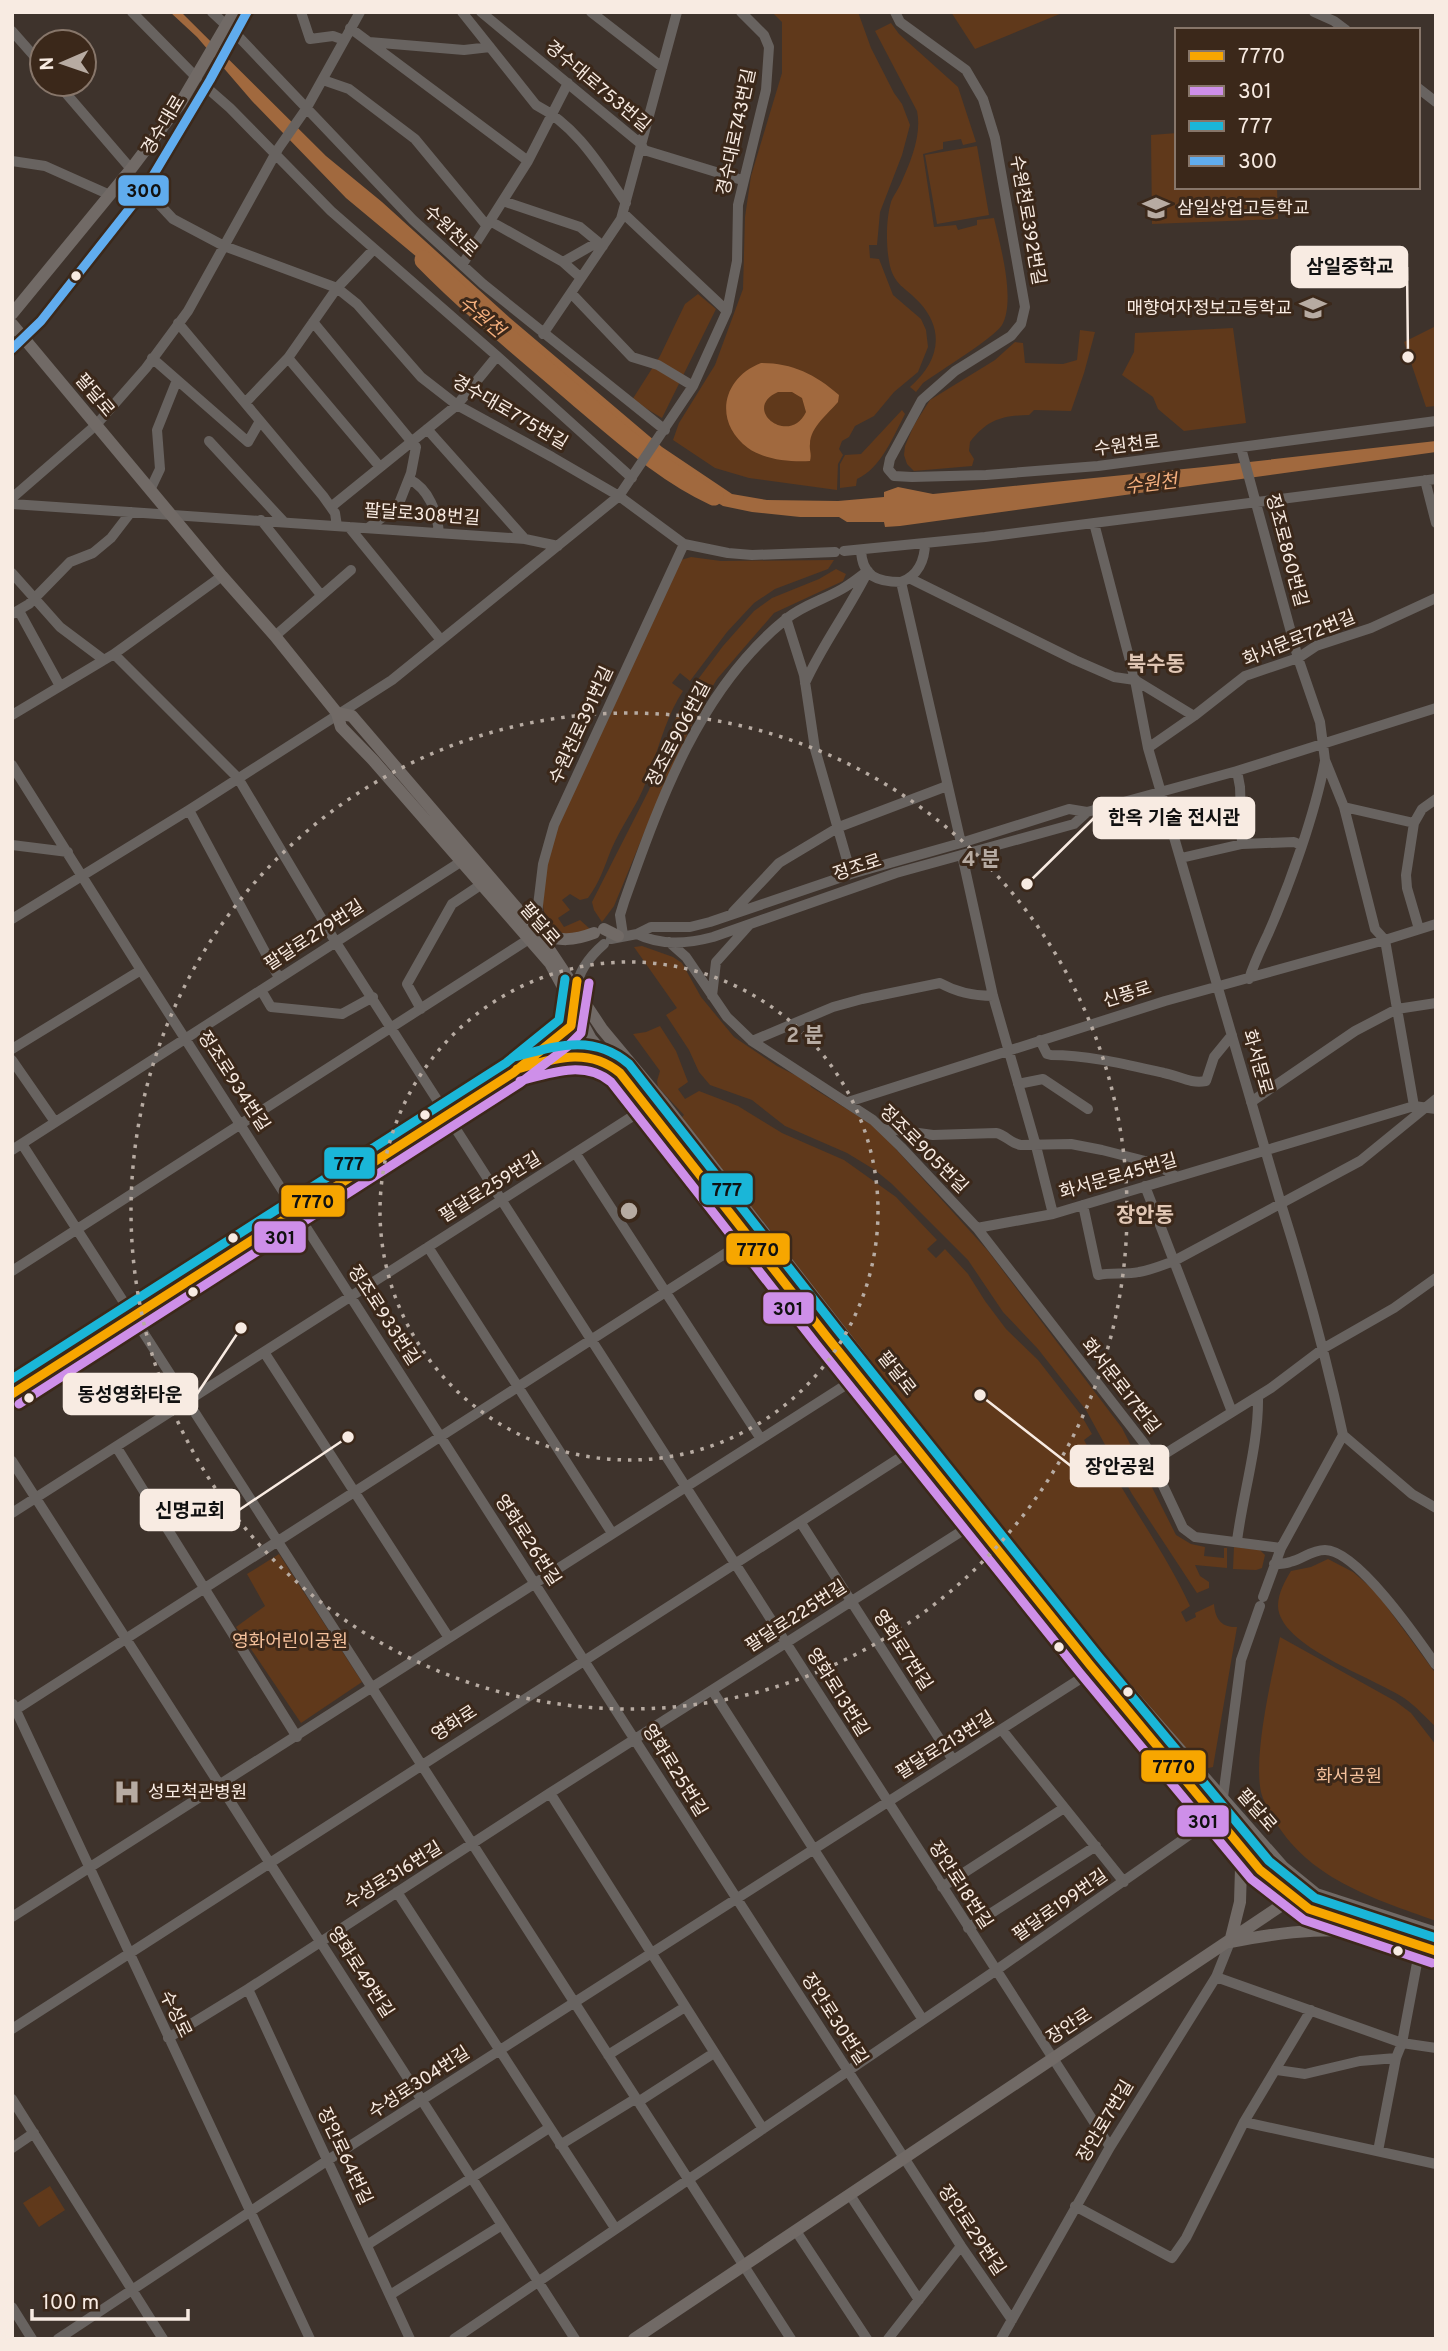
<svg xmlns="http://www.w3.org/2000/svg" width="1448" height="2351" viewBox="0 0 1448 2351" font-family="Overpass,'Noto Sans KR',sans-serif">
<rect width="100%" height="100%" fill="#3e332c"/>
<path fill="#60391b" d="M772 12H858L871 48 894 93 902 104 910 125 902 155 880 212 877 245H869L870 258 879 259 893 295 921 319 926 330 928 347 918 372 894 392 874 416 855 426 849 437 842 441 839 449 843 455 838 464 837 490 749 478 715 468 673 440 679 423 715 365 743 289 745 217 751 176 782 73V22Z
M951 12H1061L1062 13 975 49Z
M891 23 899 34 958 87 976 142 963 145 961 139 943 142V149L923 154 934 227 956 225 958 230 977 225V220L994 218C1000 245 1016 300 1002 325 994 338 938 372 923 383L916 392 910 387C938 363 946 332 920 303 906 287 893 286 889 261 886 244 886 219 891 202 893 196 898 190 901 183 911 161 922 134 917 111L875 31Z
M1177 133V187H1277L1278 219 1152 224 1151 135Z
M977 146 989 215 937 224 925 155Z
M698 294 716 309 662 418 632 400 660 356 685 304Z
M1436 326V406L1426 407 1404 342Z
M1233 328 1246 423 1184 431 1158 409 1153 397 1122 375 1134 352 1135 333Z
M1080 330 1095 332 1084 373 1071 411 1034 410 1029 415C1002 416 988 419 970 442L969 451 974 459 972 466 914 471 907 464 904 455 905 446 914 425 930 400 995 360 1015 342 1023 343 1025 363 1063 364 1077 360Z
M902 410 905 414C893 437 881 468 857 479L856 486 840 488V464L845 455 861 454Z
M691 557 721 561 834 560 828 569 775 589 754 603 727 632 690 681 680 673 672 683 683 691C665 718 658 752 646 782 637 806 621 826 611 850 604 868 599 883 588 898L580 900 570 894 562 900 570 910 558 918 564 927 580 920 590 929 578 935 554 933C530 906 550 850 560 820L681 560Z
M836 569 846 574 843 581 774 613 717 679 702 704 687 735 680 757 647 826 614 906 602 922 594 910 592 902 649 790 674 722 687 694 723 646 754 611 772 598 819 579Z
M642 946 673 957 682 963 701 997 734 1037 777 1066 809 1082 811 1087 876 1127 988 1251 1122 1428 1176 1535 1191 1544 1205 1547 1204 1556 1224 1558V1548H1227V1568L1195 1565 1200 1576 1209 1582V1588L1197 1593 1132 1494 1086 1410 1038 1349 1003 1312 968 1260 892 1184 875 1170 847 1153 785 1126 752 1100 710 1085 699 1072 689 1050 666 1015 677 1008 634 947Z
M660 1026 676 1051 688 1082 678 1089 685 1099 699 1091 738 1106 782 1133 844 1160 896 1197 937 1240 927 1249 936 1258 945 1249 968 1274 985 1301 1006 1329 1038 1360 1081 1415 1092 1434 1084 1440 1090 1451 1099 1447C1127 1502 1165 1551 1190 1606L1181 1612 1186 1622 1196 1617 1195 1613 1214 1604C1215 1618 1221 1628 1237 1627L1213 1767 1204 1769 1106 1659 790 1259 771 1231 679 1120 684 1115 658 1087 657 1081 660 1071 633 1034 646 1032Z
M1234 1547 1260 1550 1265 1555 1262 1568 1256 1570 1233 1569Z
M279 1554 362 1682 301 1723 236 1627 265 1606 247 1574Z
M1328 1559 1353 1572 1376 1592 1436 1674V1727C1426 1718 1416 1706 1404 1698 1374 1678 1279 1646 1278 1606 1278 1593 1285 1581 1291 1571L1311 1567Z
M1280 1637 1395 1701 1411 1713 1436 1745V1921C1373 1898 1307 1879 1272 1816 1268 1809 1263 1800 1261 1792 1253 1754 1272 1676 1280 1637Z
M50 2186 65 2210 39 2227 23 2203Z"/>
<path fill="#a1693e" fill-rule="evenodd" d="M170 12H181L326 156 382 202 510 318 662 447 732 494 767 500 838 501 884 497V492L898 487 933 494 1204 467 1436 441V452L900 526 885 527 884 522H847L839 517H800L752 512 723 506 698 491 346 198 252 101 197 37Z
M761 363C792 363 815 374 839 395L838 402C829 413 810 427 810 444 809 450 812 454 810 461 790 462 765 460 748 448 713 422 722 378 761 363ZM778 392H792L802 398 806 412C790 447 740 409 778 392Z"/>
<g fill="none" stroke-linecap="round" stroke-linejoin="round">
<path stroke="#a1693e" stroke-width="19" d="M424 260C473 310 527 353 580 399 622 434 664 473 714 496"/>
<path stroke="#686360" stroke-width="10" d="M132 12 197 78
M212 12 227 26
M301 12 310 39 333 36 344 40
M462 12 536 105C577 126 600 166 626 203
M481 12 641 144 644 150 742 180
M591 12 662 67
M895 12 900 22 966 70 983 99 995 138 1025 307 1021 324 1011 336 955 371 922 400 890 459 888 469 894 476 912 477 986 475 1098 466 1436 421
M1314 12 1334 21 1346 30
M350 28 528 161
M12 31 42 65
M236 34 413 220 483 284 665 430
M369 42 464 50 490 47
M323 80 349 89 415 139 487 226
M58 84 131 169
M206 87 230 108 331 211 497 356 632 478
M1418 88 1436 102
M12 161 45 166 110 195
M145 189 173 219 224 246 337 288 357 304 421 377 457 405 552 457 619 496 684 544 728 553 752 555 835 552
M503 201 580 227 603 246
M623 213 727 311
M490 221 563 262 581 278
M563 262 598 242
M462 265 528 161 568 83
M571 293 632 357 658 365 693 386
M313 322 416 447 411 473 398 506 368 528
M178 323 323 496 335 513 337 526
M543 334 621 219 677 12
M152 358 248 442 260 421
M288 358 380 467
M245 403 288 358 337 288 374 249
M427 429 525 539
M209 441 283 521
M1241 448 1298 658 1320 722 1325 760 1344 807 1375 929 1385 940 1414 1106
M409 479C429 489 437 512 439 533
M1425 480 1436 523
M150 490 160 469 157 430 177 380
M12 498 96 425 146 368 188 311 278 149 306 109 360 12
M12 504 525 539 558 546
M331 507 457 405 497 356
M261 520 321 595
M1094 523 1135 680 1148 748 1281 1204C1305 1280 1326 1356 1343 1435L1281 1548 1263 1597
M349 527 441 640
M861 550C862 577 878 582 901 582 918 576 925 560 925 543
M844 551 985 537 1436 479
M12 573 60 627 104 660
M909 578 1075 660 1114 677 1135 680 1194 716
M901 582 961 843
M19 611 60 686
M12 614 29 604 70 562 93 553 111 538 131 512
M786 618 804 675 815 749 851 874
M275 636 351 570
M114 654 238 778 335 941 1110 2147
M805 683C822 645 848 611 867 573
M12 715 114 654 222 576
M1148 748 1194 716 1245 676 1298 658 1316 646 1371 628 1436 598
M12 765 141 970 737 1899 961 2246 1012 2320
M1237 771 1240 787 1242 844
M1344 807 1414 823
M189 810 279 978
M12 845 68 852
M962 855 993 996 1036 1146 1053 1214
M1181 858 1242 844 1294 842 1301 845
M733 912 779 863 839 827 947 786
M12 919 189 810 392 680 619 496 693 386 727 311 737 261 738 205 766 90 769 47 764 35 741 12
M533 926 536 922 543 864 554 825 684 544
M1419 929 1407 888 1406 875 1414 823 1422 809 1436 799
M637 934C661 946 687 944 713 937L896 873 1074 824 1087 812
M623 935 620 915 624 902C660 801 699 689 786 619 803 605 823 600 842 589 851 584 859 577 868 571
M611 939 637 934 651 927H690L710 922 851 874 961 843 1069 809 1087 812 1237 771 1436 708
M669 942 686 957 727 1017 752 1041 873 1120 901 1147 977 1228 1143 1442 1155 1460 1159 1477 1183 1528 1195 1537 1281 1548
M1249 979C1254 963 1261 949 1268 934 1290 884 1315 814 1325 761
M261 990 271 1007 342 1014 373 997
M712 996 716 962 750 924
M421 1009 407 984 452 904 482 884
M1040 1040 1047 1054 1051 1055C1088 1055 1128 1065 1164 1073 1180 1076 1190 1084 1206 1081L1214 1057 1232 1035
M752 1041 833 1007 862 999 940 983C956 992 975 996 993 996
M12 1049 141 970
M12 1060 55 1122
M1018 1084 1043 1079 1088 1109
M848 1102 1165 1001 1385 940 1436 924
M1251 1102 1355 1031 1397 1009 1436 1003
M882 1128 933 1135 996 1133C1006 1135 1011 1144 1021 1145L1071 1144 1102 1150 1157 1164 1176 1177
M22 1144 791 2339
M12 1150 462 861
M576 1154 761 1439
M1145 1186 1232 1412
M1083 1205 1098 1275C1112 1272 1126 1275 1139 1272 1151 1270 1163 1265 1174 1261L1360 1161 1436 1099
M977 1228 1053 1214 1414 1106 1436 1109
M428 1247 612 1533
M12 1271 529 939
M264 1352 449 1638
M12 1394 513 1073C527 1062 566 1039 571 1023 575 1013 574 1001 576 990 578 971 589 957 604 944
M1343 1435 1412 1494 1436 1508
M117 1448 297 1737
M1155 1460 1271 1388 1324 1348 1394 1308 1436 1278
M12 1461 575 2339
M12 1513 647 1107
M801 1523 953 1760
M1237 1541C1243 1493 1259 1444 1258 1396
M1274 1564C1279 1564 1285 1564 1290 1562 1303 1559 1311 1550 1325 1550 1357 1550 1418 1639 1436 1665
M712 1690 923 2020
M13 1704 310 2339
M12 1712 751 1237
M1002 1730 1124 1882
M550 1793 763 2129
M942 1887 1064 1808
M397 1892 615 2228
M12 1917 866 1372
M968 1928 1096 1846
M1216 1977 1402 2043 1436 2048
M248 1989 410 2339
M12 2029 915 1448
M168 2038 248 1989 550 1793 976 1522
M608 2055 685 2007
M1277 2070 1305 2074 1360 2061 1396 2058
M12 2099 163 2339
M638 2102 714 2053
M1244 2122 1436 2164
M560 2145 635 2099
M12 2148 34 2133
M1378 2151 1396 2058 1402 2043 1420 1947
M850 2195 919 2300
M1075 2206 1172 2258 1186 2238 1244 2122 1311 2010
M796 2231 867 2339
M367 2245 549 2128
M390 2295 502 2225
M12 2307 32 2339
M58 2339 328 2160 1094 1670
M454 2339 995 1971 1215 1817 1223 1797 1241 1660 1260 1606
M888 2339 961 2246
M1001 2339 1110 2147 1216 1977 1230 1942"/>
<path stroke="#716a66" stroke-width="12" d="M12 314 131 169 180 104 234 12
M12 324 222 576 275 636 337 713 341 727 373 760 550 963 591 1039 620 1073 827 1337 1090 1665 1260 1870 1309 1909 1436 1951
M12 349 41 321 145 189 210 80 247 12
M337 713 352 716 539 934 602 1029 662 1101 932 1449 1103 1662 1283 1867 1316 1894 1436 1933
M604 929 618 936
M539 934C560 941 573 941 594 933
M517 1069C546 1061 584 1048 611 1067
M1234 1841 1241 1868 1240 1902 1230 1942C1272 1934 1313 1928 1356 1931
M634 2339 1300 1893"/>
<defs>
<path id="bus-1" d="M517 1069C553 1059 588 1046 620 1073L827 1337 1090 1665 1260 1870 1309 1909 1436 1951
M12 1394 513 1073 571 1026 577 981"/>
<path id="bus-2" d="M520 1081C550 1073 585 1060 611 1082L817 1345 1080 1673 1251 1879 1304 1920 1432 1963
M19 1404 520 1083 567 1047 581 1033 589 983"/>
<path id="bus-3" d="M514 1057C556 1046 593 1033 629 1064L837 1329 1099 1657 1269 1861 1315 1898 1436 1938
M12 1379 506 1063 559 1020 565 979"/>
<path id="bus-4" d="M12 349 41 321 145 189 210 80 247 12"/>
</defs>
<use href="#bus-1" stroke="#3b281a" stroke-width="14"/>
<use href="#bus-2" stroke="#3b281a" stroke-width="14"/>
<use href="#bus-3" stroke="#3b281a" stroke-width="14"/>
<use href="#bus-4" stroke="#3b281a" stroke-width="14"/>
<use href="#bus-1" stroke="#f7a600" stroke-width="9"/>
<use href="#bus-2" stroke="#ce8fe9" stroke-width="9"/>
<use href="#bus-3" stroke="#1ab6d8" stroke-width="9"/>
<use href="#bus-4" stroke="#60acee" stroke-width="9"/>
</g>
<g fill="none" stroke="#b7aba2" stroke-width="3.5" stroke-dasharray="3.5 7">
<circle cx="629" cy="1211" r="249"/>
<circle cx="629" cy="1211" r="498"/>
</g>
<defs>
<symbol id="school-bare" viewBox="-9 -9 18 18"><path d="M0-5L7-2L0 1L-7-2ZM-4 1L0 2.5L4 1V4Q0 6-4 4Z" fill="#b7aba2" stroke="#3b281a" stroke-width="2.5" paint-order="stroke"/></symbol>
<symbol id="hospital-bare" viewBox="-9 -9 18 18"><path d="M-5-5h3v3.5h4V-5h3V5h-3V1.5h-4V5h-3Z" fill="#b7aba2" stroke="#3b281a" stroke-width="2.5" paint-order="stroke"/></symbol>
</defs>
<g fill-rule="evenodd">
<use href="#school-bare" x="1137" y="189" width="38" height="38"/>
<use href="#school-bare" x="1294" y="289" width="38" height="38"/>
<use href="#hospital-bare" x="108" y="1773" width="38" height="38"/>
</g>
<g fill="#f8ebe2" stroke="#3b281a" stroke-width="2.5">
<circle cx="76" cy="276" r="6"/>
<circle cx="425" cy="1115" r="6"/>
<circle cx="233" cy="1238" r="6"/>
<circle cx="193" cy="1292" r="6"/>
<circle cx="29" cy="1398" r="6"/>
<circle cx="1059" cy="1647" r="6"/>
<circle cx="1128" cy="1692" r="6"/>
<circle cx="1398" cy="1951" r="6"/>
</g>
<g text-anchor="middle" stroke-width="6" stroke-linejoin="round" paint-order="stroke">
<g font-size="18" fill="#f8ebe2" stroke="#3b281a">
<text transform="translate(598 86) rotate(40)" y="6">경수대로753번길</text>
<text transform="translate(163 125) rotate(-59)" y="6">경수대로</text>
<text transform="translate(736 132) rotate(-78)" y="6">경수대로743번길</text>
<text transform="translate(1028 220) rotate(80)" y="6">수원천로392번길</text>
<text transform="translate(451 231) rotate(43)" y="6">수원천로</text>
<text transform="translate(95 395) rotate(50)" y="6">팔달로</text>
<text transform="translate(510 412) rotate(30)" y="6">경수대로775번길</text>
<text transform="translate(1127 445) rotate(-7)" y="6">수원천로</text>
<text transform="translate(422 514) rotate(4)" y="6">팔달로308번길</text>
<text transform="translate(1287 550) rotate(75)" y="6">정조로860번길</text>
<text transform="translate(1299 638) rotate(-22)" y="6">화서문로72번길</text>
<text transform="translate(581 725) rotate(-65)" y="6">수원천로391번길</text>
<text transform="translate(678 734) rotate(-62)" y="6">정조로906번길</text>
<text transform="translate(857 867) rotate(-18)" y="6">정조로</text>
<text transform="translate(540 924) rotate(49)" y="6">팔달로</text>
<text transform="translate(314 935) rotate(-33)" y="6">팔달로279번길</text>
<text transform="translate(1127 994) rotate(-17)" y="6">신풍로</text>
<text transform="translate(1258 1062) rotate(74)" y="6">화서문로</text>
<text transform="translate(234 1081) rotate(57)" y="6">정조로934번길</text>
<text transform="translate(924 1149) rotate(45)" y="6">정조로905번길</text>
<text transform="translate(1118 1176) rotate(-16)" y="6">화서문로45번길</text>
<text transform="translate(490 1187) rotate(-32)" y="6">팔달로259번길</text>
<text transform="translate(384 1315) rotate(57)" y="6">정조로933번길</text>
<text transform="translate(897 1373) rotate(52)" y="6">팔달로</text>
<text transform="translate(1121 1386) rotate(52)" y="6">화서문로17번길</text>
<text transform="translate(528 1540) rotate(57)" y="6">영화로26번길</text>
<text transform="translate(796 1616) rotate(-33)" y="6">팔달로225번길</text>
<text transform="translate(903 1650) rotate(57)" y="6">영화로7번길</text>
<text transform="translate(838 1692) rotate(58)" y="6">영화로13번길</text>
<text transform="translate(454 1723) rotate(-33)" y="6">영화로</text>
<text transform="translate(945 1745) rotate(-32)" y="6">팔달로213번길</text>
<text transform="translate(675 1770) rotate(58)" y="6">영화로25번길</text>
<text transform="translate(1257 1810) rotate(49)" y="6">팔달로</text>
<text transform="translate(393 1875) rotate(-32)" y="6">수성로316번길</text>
<text transform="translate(961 1885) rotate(57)" y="6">장안로18번길</text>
<text transform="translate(1060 1905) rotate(-35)" y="6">팔달로199번길</text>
<text transform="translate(361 1972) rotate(57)" y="6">영화로49번길</text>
<text transform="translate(176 2014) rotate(64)" y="6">수성로</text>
<text transform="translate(835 2019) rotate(57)" y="6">장안로30번길</text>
<text transform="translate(1069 2026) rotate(-33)" y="6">장안로</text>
<text transform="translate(419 2082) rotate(-33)" y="6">수성로304번길</text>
<text transform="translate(1105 2121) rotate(-59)" y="6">장안로7번길</text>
<text transform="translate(345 2156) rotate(65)" y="6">장안로64번길</text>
<text transform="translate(972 2230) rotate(56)" y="6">장안로29번길</text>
</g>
<g font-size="18" fill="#f8ebe2" stroke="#3b281a" text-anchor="start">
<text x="1177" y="214">삼일상업고등학교</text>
<text x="1292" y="314" text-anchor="end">매향여자정보고등학교</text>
<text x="148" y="1798">성모척관병원</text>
</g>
<g font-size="18" fill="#f5c19c" stroke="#3b281a">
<text x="290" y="1647">영화어린이공원</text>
<text x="1349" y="1782">화서공원</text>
</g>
<g font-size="19" font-style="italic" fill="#f4af7e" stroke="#3b281a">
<text transform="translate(482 316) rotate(40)" y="7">수원천</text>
<text transform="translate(1151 483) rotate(-7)" y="7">수원천</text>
</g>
<g font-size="21" font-weight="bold" fill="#e0c6b4" stroke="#3b281a">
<text x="1156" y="671">북수동</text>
<text x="1145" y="1222">장안동</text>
</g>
</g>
<circle cx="629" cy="1211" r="10" fill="#b7aba2" stroke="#3b281a" stroke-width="3.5"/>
<g font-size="21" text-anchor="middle" font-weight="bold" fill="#b7aba2" stroke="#3b281a" stroke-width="6" stroke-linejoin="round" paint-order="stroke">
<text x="981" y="866">4 분</text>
<text x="805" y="1042">2 분</text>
</g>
<path fill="none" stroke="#f8ebe2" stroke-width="2.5" d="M1408 357L1407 267M1027 884L1094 818M241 1328L197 1394M980 1395L1071 1466M348 1437L239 1510"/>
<g fill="#f8ebe2" stroke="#3b281a" stroke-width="2.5">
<circle cx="1408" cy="357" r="7"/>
<circle cx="1027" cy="884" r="7"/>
<circle cx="241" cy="1328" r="7"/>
<circle cx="980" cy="1395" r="7"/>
<circle cx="348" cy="1437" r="7"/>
</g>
<g fill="#f8ebe2" stroke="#f8ebe2" stroke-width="2.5">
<rect x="1292" y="247" width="115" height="40" rx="7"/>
<rect x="1094" y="798" width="160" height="40" rx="7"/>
<rect x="64" y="1374" width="133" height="40" rx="7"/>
<rect x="1071" y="1446" width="97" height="40" rx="7"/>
<rect x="141" y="1490" width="98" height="40" rx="7"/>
</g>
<g font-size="19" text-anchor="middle" font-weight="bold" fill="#111">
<text x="1350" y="273">삼일중학교</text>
<text x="1174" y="824">한옥 기술 전시관</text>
<text x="130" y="1401">동성영화타운</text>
<text x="1120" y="1473">장안공원</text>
<text x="190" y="1517">신명교회</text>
</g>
<g stroke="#3b281a" stroke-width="2.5">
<rect x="117" y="174" width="53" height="33" rx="7" fill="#60acee"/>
<rect x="323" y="1146" width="53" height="34" rx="7" fill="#1ab6d8"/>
<rect x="700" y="1172" width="54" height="34" rx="7" fill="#1ab6d8"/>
<rect x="280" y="1184" width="66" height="34" rx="7" fill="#f7a600"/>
<rect x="253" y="1220" width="54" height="34" rx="7" fill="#ce8fe9"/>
<rect x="725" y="1232" width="66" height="34" rx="7" fill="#f7a600"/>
<rect x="762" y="1291" width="53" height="34" rx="7" fill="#ce8fe9"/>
<rect x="1140" y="1749" width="67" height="34" rx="7" fill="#f7a600"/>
<rect x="1176" y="1804" width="54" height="34" rx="7" fill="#ce8fe9"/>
</g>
<g font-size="19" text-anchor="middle" font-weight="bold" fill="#111">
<text x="144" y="197">300</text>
<text x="349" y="1170">777</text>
<text x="727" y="1196">777</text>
<text x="313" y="1208">7770</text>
<text x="280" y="1244">301</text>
<text x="758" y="1256">7770</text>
<text x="788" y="1315">301</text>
<text x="1174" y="1773">7770</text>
<text x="1203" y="1828">301</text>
</g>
<rect width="1448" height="2351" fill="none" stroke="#f8ebe2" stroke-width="28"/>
<rect x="1175" y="28" width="245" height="161" fill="#3b281a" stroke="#87766a" stroke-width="2"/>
<rect x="1189" y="51" width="35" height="10" fill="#f7a600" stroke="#87766a" stroke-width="2"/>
<text x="1238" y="63" font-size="21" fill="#f8ebe2">7770</text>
<rect x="1189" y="86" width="35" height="10" fill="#ce8fe9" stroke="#87766a" stroke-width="2"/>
<text x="1238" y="98" font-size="21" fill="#f8ebe2">301</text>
<rect x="1189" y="121" width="35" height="10" fill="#1ab6d8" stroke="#87766a" stroke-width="2"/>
<text x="1238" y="133" font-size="21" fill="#f8ebe2">777</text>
<rect x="1189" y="156" width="35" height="10" fill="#60acee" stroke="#87766a" stroke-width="2"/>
<text x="1238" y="168" font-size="21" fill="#f8ebe2">300</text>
<g transform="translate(63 63) rotate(268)"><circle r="33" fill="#3b281a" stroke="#87766a" stroke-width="2"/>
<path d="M0-5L12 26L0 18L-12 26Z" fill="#b7aba2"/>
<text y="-10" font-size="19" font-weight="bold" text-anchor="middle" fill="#f8ebe2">N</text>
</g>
<path d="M32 2309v10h156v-10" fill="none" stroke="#f8ebe2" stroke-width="3.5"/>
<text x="42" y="2309" font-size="21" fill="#f8ebe2" stroke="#3b281a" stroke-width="5" paint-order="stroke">100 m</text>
</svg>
